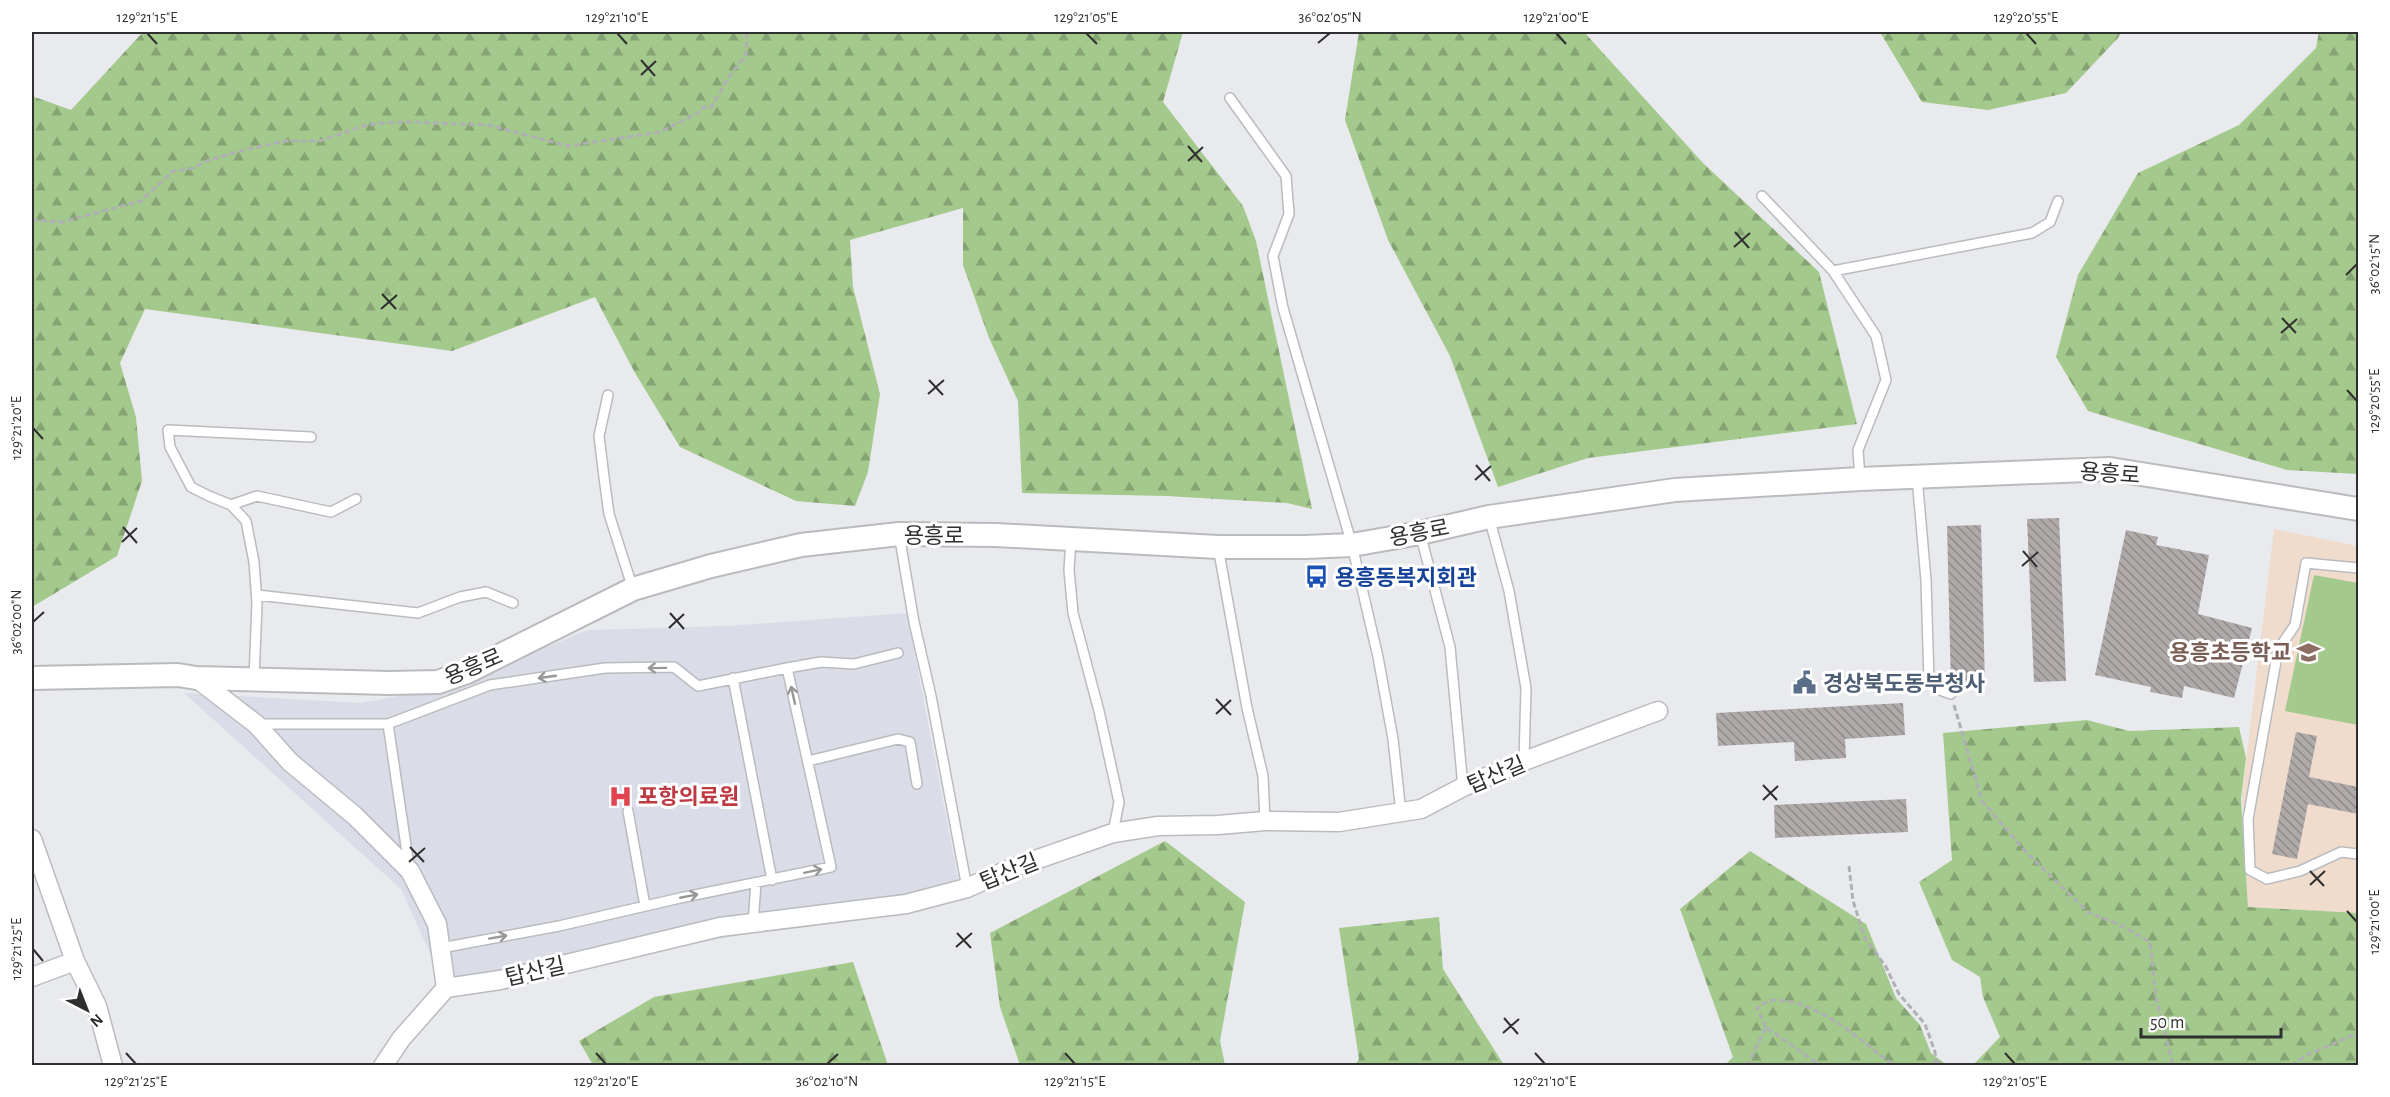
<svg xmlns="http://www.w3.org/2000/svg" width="2390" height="1097" viewBox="0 0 2390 1097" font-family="'Alegreya Sans','Noto Sans KR',sans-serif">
<defs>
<pattern id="forest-firs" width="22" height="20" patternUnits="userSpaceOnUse" patternTransform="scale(1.5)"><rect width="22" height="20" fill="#a4c98c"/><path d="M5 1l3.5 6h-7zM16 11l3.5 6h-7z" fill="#86a473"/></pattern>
<pattern id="building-back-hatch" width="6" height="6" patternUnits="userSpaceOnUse" patternTransform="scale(1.5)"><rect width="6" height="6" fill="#afaaa9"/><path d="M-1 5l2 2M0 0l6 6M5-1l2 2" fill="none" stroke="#8f8b8a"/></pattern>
</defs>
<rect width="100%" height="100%" fill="#e9eaee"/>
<path fill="#dadde8" d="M907 613 961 894 500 980 446 988 401 889 184 693 361 703 449 687 588 630 726 626Z"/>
<path fill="#f0dccd" d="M2274 529 2358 546V913L2248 907 2242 795Z"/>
<path fill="url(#forest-firs)" d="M143 32H1183L1163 102 1243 206 1256 241 1312 509 1287 503 1167 496 1022 493 1018 401 989 338 963 265V208L850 240 853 287 880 394 868 472 855 506 796 501 680 447 635 373 595 297 452 351 145 309 120 363 136 417 142 481 117 556 32 607V96L71 110Z
M1359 32H1584L1703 163 1819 272 1857 424 1588 458 1498 487 1450 356 1388 240 1345 120Z
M1880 32H2121L2118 38 2066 93 1988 110 1922 102Z
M2319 32H2358V474L2287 470 2088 411 2056 357 2078 275 2138 173 2239 125 2316 48Z
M2087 720 2129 731 2239 727 2246 758 2241 799 2248 907 2358 913V1065H1973L2000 1037 1983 997 1980 977 1952 960 1919 882 1952 860 1943 733Z
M1165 841 1245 902 1220 1041 1225 1065H1020L1000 1007 990 933Z
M1750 851 1866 924 1896 998 1920 1025 1931 1053 1947 1065H1725L1733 1057 1680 909Z
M1439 917 1443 969 1504 1065H1355L1359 1059 1339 928Z
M853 962 888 1065H593L579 1041 654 997Z"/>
<path fill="#a4c98c" d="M2314 575 2358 583V725L2285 711Z"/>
<path fill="url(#building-back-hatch)" d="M2059 518 2066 681 2034 682 2027 519Z
M1981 525 1985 686 1951 687 1947 526Z
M2126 530 2158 537 2156 545 2209 555 2198 614 2252 628 2234 698 2184 686 2182 698 2150 692 2151 687 2095 675Z
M1903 703 1905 735 1845 739 1846 758 1795 761 1794 742 1718 746 1716 713Z
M2296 732 2317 736 2309 777 2358 787V814L2308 804 2297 859 2272 854Z
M1906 799 1908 832 1775 838 1774 805Z"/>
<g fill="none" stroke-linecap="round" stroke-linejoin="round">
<defs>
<path id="service" d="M1230 98 1286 176 1289 214 1273 256 1283 308 1352 545 1378 657 1393 739 1401 813
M1762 196 1833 271 1876 336 1886 380 1858 450 1860 479
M1833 271 2032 233 2050 222 2058 201
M608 395 599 436 604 477 609 514 633 589
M1917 477 1926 580 1929 681 1940 690 1951 694
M231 505 257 496 331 512 356 499
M1489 517 1509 591 1526 688 1524 761
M1420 533 1450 647 1463 787
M899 534 914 622 931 696 967 888
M1071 539 1069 570 1073 613 1099 711 1119 802 1113 833
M1218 547 1247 708 1263 776 1265 821
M2358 568 2306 563 2295 625 2278 650 2248 819 2250 870 2267 879 2300 871 2341 852 2358 854
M257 595 418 613 460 597 486 592 513 603
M787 668 821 662 854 664 898 653
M733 678 772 880
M254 679 257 603 254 562 246 521 231 505 209 496 191 487 170 447 168 430 311 437
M257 724H388L409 866
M388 724 490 685 605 668 674 667 698 686 787 668 831 867 680 898 559 926 441 948
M808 761 898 739 910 742 917 784
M628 811 645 906
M753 923 756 883"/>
<path id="minor" d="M196 678 256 724 290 762 355 816 410 871 437 924 446 988
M32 839 75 961 97 1006 113 1066
M32 977 75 961
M383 1066 401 1039 446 988 500 980 720 927 906 904 967 888 1012 868 1113 833 1158 826 1218 825 1265 821 1339 822 1421 809 1463 787 1524 761 1658 711"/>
<path id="tertiary" d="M32 678 178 675 196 678 389 683 438 682 467 672 633 589 711 566 801 545 899 534 996 535 1218 547H1305L1352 545 1420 533 1489 517 1675 490 1860 479 2110 469 2358 509"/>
</defs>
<use href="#service" stroke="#babbbf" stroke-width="12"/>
<use href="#minor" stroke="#babbbf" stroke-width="21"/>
<use href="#tertiary" stroke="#babbbf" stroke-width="26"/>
<path stroke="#afb0b3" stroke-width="3" stroke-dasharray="6 3" stroke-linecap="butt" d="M32 220 62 222 141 201 173 171 191 169 209 160 248 149 286 141H320L363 126 382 123 408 122 488 125 568 146 660 132 698 113 704 107 711 108 728 78 746 55 747 32
M1954 705 1982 801 2027 853 2088 912 2122 926 2150 942 2156 997 2173 1066
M1849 866 1853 901 1865 938 1886 967 1899 994 1925 1024 1935 1052 1936 1061
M1766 1027 1757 1008C1762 1005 1768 1000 1774 1000 1821 1001 1859 1040 1895 1066
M1747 1066 1766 1027 1821 1066
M1926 1066 1936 1061 1945 1066
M2292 1066 2305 1056 2358 1033"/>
<use href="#service" stroke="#fff" stroke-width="9"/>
<use href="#minor" stroke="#fff" stroke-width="18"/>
<use href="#tertiary" stroke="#fff" stroke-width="22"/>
</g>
<defs><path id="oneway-shaft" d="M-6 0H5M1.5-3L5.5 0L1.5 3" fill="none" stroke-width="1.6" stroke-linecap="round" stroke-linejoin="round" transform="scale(1.5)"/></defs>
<g stroke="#979798">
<use href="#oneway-shaft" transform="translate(657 668) rotate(179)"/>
<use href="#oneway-shaft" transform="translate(547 677) rotate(172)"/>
<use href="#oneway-shaft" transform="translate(793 695) rotate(-103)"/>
<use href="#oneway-shaft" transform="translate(813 871) rotate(-12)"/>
<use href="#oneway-shaft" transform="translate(689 896) rotate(-11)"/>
<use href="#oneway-shaft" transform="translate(498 937) rotate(-10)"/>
</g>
<path fill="none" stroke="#2f2f30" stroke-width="2" d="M147 33 157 44M617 33 627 44M1086 33 1097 44M1556 33 1566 44M2026 33 2036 44M1318 43 1330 33M641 60 655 76M641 75 656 61M1188 146 1202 162M1188 161 1203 147M1735 232 1749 248M1734 247 1750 233M2346 275 2357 264M382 294 396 309M381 309 397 295M2282 318 2296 333M2281 333 2297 319M929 380 943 395M2347 390 2357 401M928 394 944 380M33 428 43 439M1476 465 1490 481M1475 480 1491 466M123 527 137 543M122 542 137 528M2023 551 2037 567M2022 566 2038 552M670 613 684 629M33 622 44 612M669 628 684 614M1216 699 1231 715M1216 714 1231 700M1763 785 1777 800M1763 800 1778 786M410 847 424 862M409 862 425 848M2310 871 2324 886M2310 885 2325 871M2347 911 2357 922M957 933 971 948M956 947 972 933M33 949 43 961M1504 1018 1518 1034M1503 1033 1519 1019M126 1053 136 1064M596 1053 606 1064M1065 1053 1075 1064M1535 1053 1545 1064M2005 1053 2015 1064M827 1064 838 1054"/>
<defs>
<symbol id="bus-bare" viewBox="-9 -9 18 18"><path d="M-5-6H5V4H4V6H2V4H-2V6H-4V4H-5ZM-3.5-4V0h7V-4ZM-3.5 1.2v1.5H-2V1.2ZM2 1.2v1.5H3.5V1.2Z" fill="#1a4fb4" stroke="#fff" stroke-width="2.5" paint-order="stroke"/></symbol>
<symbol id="school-bare" viewBox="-9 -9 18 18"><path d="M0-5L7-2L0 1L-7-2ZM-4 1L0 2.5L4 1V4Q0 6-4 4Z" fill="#8d6e63" stroke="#fff" stroke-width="2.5" paint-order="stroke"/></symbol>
<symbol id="civic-bare" viewBox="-9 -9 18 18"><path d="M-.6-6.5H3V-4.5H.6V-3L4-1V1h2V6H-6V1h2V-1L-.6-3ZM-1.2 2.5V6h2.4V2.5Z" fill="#5c6f8a" stroke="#fff" stroke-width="2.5" paint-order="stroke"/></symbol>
<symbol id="hospital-bare" viewBox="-9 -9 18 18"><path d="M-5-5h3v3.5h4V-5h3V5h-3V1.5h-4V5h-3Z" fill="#e0444e" stroke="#fff" stroke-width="2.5" paint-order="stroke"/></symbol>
</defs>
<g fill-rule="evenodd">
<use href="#bus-bare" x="1300" y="560" width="33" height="33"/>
<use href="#school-bare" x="2292" y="636" width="33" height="33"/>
<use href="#civic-bare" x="1788" y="666" width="33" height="33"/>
<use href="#hospital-bare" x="604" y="780" width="33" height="33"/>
</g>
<g text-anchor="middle" stroke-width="6" stroke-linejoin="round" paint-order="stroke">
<g font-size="22" fill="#2f2f30" stroke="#fff">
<text transform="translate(2110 473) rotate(4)" y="8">용흥로</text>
<text transform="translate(1419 532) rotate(-11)" y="8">용흥로</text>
<text x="934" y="543">용흥로</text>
<text transform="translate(473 666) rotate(-23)" y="8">용흥로</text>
<text transform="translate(1496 774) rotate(-23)" y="8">탑산길</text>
<text transform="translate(1009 871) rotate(-22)" y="8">탑산길</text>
<text transform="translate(535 971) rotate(-13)" y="8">탑산길</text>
</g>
<g font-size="22" font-weight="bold" fill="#164399" stroke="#fff" text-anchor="start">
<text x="1335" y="585">용흥동복지회관</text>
</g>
<g font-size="22" font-weight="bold" fill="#785e54" stroke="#fff" text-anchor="end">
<text x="2291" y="660">용흥초등학교</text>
</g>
<g font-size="22" font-weight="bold" fill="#4e5e75" stroke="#fff" text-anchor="start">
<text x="1823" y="691">경상북도동부청사</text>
</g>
<g font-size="22" font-weight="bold" fill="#be3a42" stroke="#fff" text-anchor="start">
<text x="638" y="804">포항의료원</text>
</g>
</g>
<rect width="2390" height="1097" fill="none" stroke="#ffffff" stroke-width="66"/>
<g transform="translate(87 1010) rotate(138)" stroke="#ffffff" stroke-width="4.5" paint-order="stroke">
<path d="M0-4.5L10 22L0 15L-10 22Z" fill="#2f2f30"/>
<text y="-9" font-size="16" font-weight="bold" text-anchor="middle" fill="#2f2f30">N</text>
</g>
<path d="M2141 1028v9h140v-9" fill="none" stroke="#2f2f30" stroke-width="3"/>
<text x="2150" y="1028" font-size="18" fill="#2f2f30" stroke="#ffffff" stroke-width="4.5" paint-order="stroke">50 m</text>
<rect x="33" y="33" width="2324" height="1031" fill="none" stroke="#2f2f30" stroke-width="2"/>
<g font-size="15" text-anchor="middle" fill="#2f2f30">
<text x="147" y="22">129°21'15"E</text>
<text x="617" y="22">129°21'10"E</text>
<text x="1086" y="22">129°21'05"E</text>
<text x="1330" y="22">36°02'05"N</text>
<text x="1556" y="22">129°21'00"E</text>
<text x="2026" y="22">129°20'55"E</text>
<text transform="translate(2374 264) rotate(-90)" y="5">36°02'15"N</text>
<text transform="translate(2374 401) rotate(-90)" y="5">129°20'55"E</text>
<text transform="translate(16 428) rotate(-90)" y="5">129°21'20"E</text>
<text transform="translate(16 622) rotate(-90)" y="5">36°02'00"N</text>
<text transform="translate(2374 922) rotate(-90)" y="5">129°21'00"E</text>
<text transform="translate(16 949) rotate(-90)" y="5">129°21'25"E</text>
<text x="136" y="1086">129°21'25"E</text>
<text x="606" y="1086">129°21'20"E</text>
<text x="827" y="1086">36°02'10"N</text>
<text x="1075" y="1086">129°21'15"E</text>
<text x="1545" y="1086">129°21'10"E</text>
<text x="2015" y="1086">129°21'05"E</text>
</g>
</svg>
